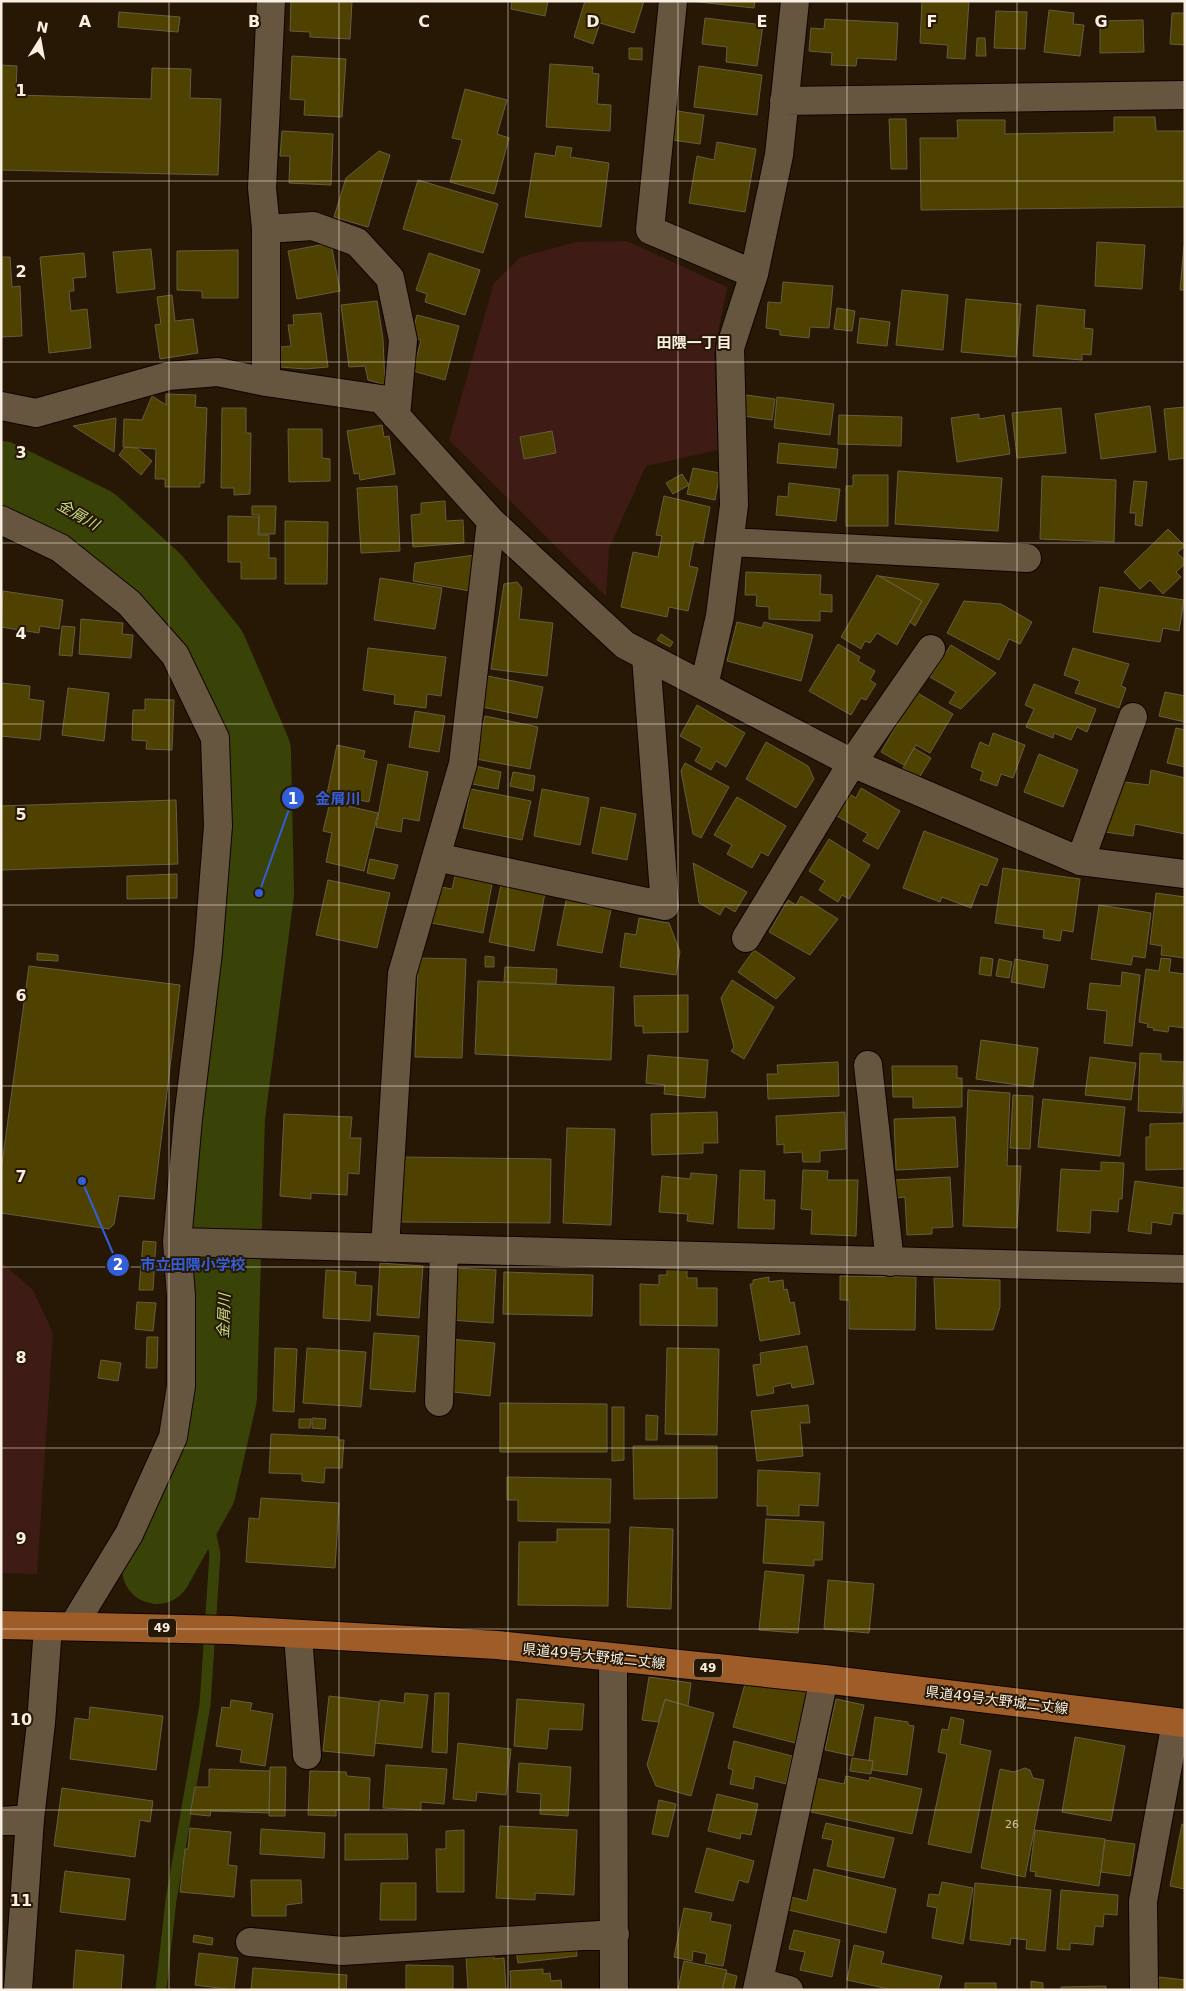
<svg xmlns="http://www.w3.org/2000/svg" width="1186" height="1991" viewBox="0 0 1186 1991" font-family="'DejaVu Sans','Noto Sans JP',sans-serif">
<rect width="100%" height="100%" fill="#261804"/>
<path fill="#3f1b16" d="M627 241 727 287 714 353 718 450 646 466 609 548 606 596 449 440 494 283 521 257 576 242Z
M1 1262 33 1290 53 1333 37 1574 1 1573Z"/>
<g fill="none" stroke-linecap="round" stroke-linejoin="round">
<path stroke="#394308" stroke-width="11" d="M161 1990 171 1900 205 1705 215 1554 201 1490"/>
<path stroke="#394308" stroke-width="70" d="M1 476 94 522 156 579 212 649 256 751 259 893 230 1117 222 1397 201 1490 157 1569"/>
</g>
<path fill="#4f4200" stroke="#635d43" d="M291 1H352L350 39 310 37V32L290 31Z
M512 1H548L545 16 511 9Z
M585 1H644L634 33 600 23 593 44 574 37Z
M689 1H755L754 8Z
M922 1H969L965 59 947 58 948 45 920 43Z
M1049 10 1074 13 1073 24 1084 25 1080 56 1044 52Z
M996 11 1027 12 1025 49 994 48Z
M119 12 180 17 178 32 118 27Z
M1172 13H1185V45L1170 44Z
M705 18 763 25 757 66 726 62 727 47 702 44Z
M825 19 898 23 896 60 857 58 856 66 831 65 832 53 809 51 811 28 824 29Z
M1143 20 1144 52 1100 53V21Z
M977 38H985L986 56H976Z
M629 48H642V60L629 59Z
M292 56 346 59 342 117 304 115 305 100 290 99Z
M550 64 593 67 592 73 599 74 597 104 611 105 610 131 546 127Z
M1 65 17 66 16 95 151 99 152 68 191 69 190 98 221 99 218 175 1 170Z
M699 66 762 75 757 115 694 107Z
M465 89 507 100 497 134 509 138 494 194 450 182 462 140 452 138Z
M677 111 704 115 700 144 673 140Z
M1114 117H1155L1156 131H1185V207L921 210 920 138H958L957 120H1005V134L1114 132Z
M889 119H906L907 169H891Z
M282 131 333 134 331 185 289 183 290 156H280Z
M717 142 756 149 745 212 689 203 697 156 714 160Z
M557 146 572 148 570 157 609 163 601 227 525 217 535 153 555 156Z
M379 151 390 155 368 227 334 217 346 178Z
M418 180 498 204 483 253 403 229Z
M1097 242 1145 245 1142 289 1095 286Z
M331 243 340 291 297 299 288 251Z
M1184 246H1185V290H1180Z
M151 249 155 289 117 293 113 252Z
M238 250V298H202V291L177 290V251Z
M84 253 86 277 73 278 74 291H69L71 311 87 309 91 348 49 353 40 257Z
M429 253 480 270 465 315 425 302 427 294 416 290Z
M1 257H10L12 287 20 286 22 336 1 337Z
M783 282 833 286 829 328 810 327 809 338 780 335V330L766 328 768 302 781 303Z
M902 290 948 295 943 350 896 345Z
M172 295 175 321 193 319 198 353 160 359 155 325 161 324 157 297Z
M966 299 1021 304 1016 357 961 352Z
M377 301 383 339 385 385 368 380 365 366 349 367 341 305Z
M1037 305 1085 310 1084 328 1093 329 1091 355 1082 354V360L1033 356Z
M837 308 855 311 852 331 834 329Z
M321 313 328 367 305 369 280 367 281 347 291 346 288 325H294L293 315Z
M417 315 459 326 445 380 413 371 421 340 411 337Z
M860 318 890 322 887 346 857 343Z
M166 394 196 395 195 407 207 408 204 483H200V487H165V479H155L156 449 123 447 124 419 142 420 152 396 166 405Z
M746 395 775 399 772 420 743 416Z
M777 397 834 404 830 435 774 428Z
M1150 406 1156 452 1101 459 1095 414Z
M1185 407V458L1169 460 1164 409Z
M222 408H246V433H251L250 494 234 495V488H221Z
M1061 408 1066 453 1017 458 1012 413Z
M979 414V419L1004 415 1010 454 957 462 951 418Z
M839 415 902 417 901 446 838 444Z
M116 418 114 452 73 426Z
M382 425 384 437 389 436 395 474 360 480 359 473 354 474 347 431Z
M288 429H322V458L330 459V481L289 482Z
M552 431 556 453 524 459 520 437Z
M779 443 838 449 836 468 777 463Z
M125 447 137 448 152 461 141 475 119 455Z
M693 468 720 473 715 500 687 494Z
M898 471 1002 478 998 531 895 524Z
M682 474 689 485 673 494 666 483Z
M853 475H888V526H846V486H853Z
M1042 476 1116 480 1114 542 1040 539Z
M1134 481 1147 482 1142 526 1135 525 1136 513H1130Z
M789 483 840 489 836 521 776 515 778 496 788 497Z
M397 486 400 551 361 553 357 488Z
M664 496 710 507 703 544 694 541 689 566 698 568 688 611 669 607 667 617 621 607 633 552 658 557 662 536 656 535Z
M445 501 446 521 463 520 464 543 413 547 411 515 421 514V503Z
M252 506H276L275 534H259V515H252Z
M228 516 259 517 258 535H269V558H276V579H241V562H228Z
M285 521 328 522 327 584H285Z
M1168 529 1185 546 1177 553 1185 560V564L1176 572 1181 577 1163 594 1150 580 1140 589 1124 572Z
M475 555 470 591 413 581 415 563Z
M746 572 821 575 820 594 832 595V612L820 611V621L769 619V607L756 606 757 595H745Z
M877 575 922 601 897 645 877 633 870 643 865 641 861 649 841 637Z
M879 576 939 584 915 626 910 622 922 601Z
M380 578 442 588 435 629 374 620Z
M517 582 522 588 519 619 553 623 547 676 491 669 504 584Z
M1100 587 1184 600 1179 631 1163 628 1160 642 1093 632Z
M3 591 63 600 59 629 40 626 39 633 1 627Z
M964 601 1001 604 1032 622 1020 644 1009 639 999 660 947 633Z
M81 619 123 623 122 634 133 635 131 658 79 654Z
M737 622 762 628 764 622 813 635 801 681 727 661Z
M62 626 75 627 72 656 59 655Z
M661 634 673 642 670 647 657 640Z
M838 644 860 657 858 661 875 671 870 680 876 684 866 700 861 698 851 715 809 691Z
M951 645 996 673 961 709 949 703 956 692 930 677Z
M368 648 446 657 441 696 427 694 426 708 394 704 395 695 363 690Z
M1073 648 1129 664 1121 686 1126 688 1119 708 1075 693 1080 681 1064 675Z
M488 676 543 687 537 718 482 707Z
M1 683 30 686 29 699 44 701 40 740 1 736Z
M1034 684 1096 709 1087 732 1077 727 1071 740 1054 733 1053 738 1026 727 1034 709 1025 705Z
M68 688 109 693 104 741 62 735Z
M916 692 953 714 930 753 916 745 904 765 881 752Z
M1165 692 1185 696V722L1159 716Z
M145 699 174 700 172 750 146 749 147 741 132 740 133 710H145Z
M697 705 745 733 726 767 716 761 711 770 695 761 702 748 680 736Z
M415 711 445 716 439 752 409 747Z
M485 716 538 727 530 769 476 759Z
M1176 728 1185 730V767L1167 763Z
M993 733 1025 745 1013 778 1001 774 997 786 980 780 983 772 971 767 980 742 989 746Z
M766 742 808 766 814 779 796 808 746 779Z
M337 745 365 751 363 758 377 761 369 802 327 794Z
M914 748 931 758 919 778 903 768Z
M1039 754 1078 770 1063 807 1024 792Z
M685 763 729 787 701 838 693 834 681 771Z
M388 764 428 772 419 821 403 818 401 832 376 827Z
M471 765 501 772 498 789 467 783Z
M1151 770 1185 778V834L1135 824 1133 836 1105 832 1116 781 1149 785Z
M513 772 535 776 533 791 510 786Z
M861 788 900 811 878 849 863 841 868 834 835 815 848 793 856 798Z
M471 789 531 801 522 840 463 828Z
M542 789 589 798 580 845 534 836Z
M737 797 786 826 768 856 761 852 752 868 727 854 732 845 714 835Z
M176 800 178 864 1 870V806Z
M330 802 378 813 364 871 326 862 332 833 323 831Z
M601 807 636 814 627 860 592 853Z
M924 831 998 859 987 886 980 884 971 908 942 897 940 902 903 888Z
M829 839 870 865 849 899 842 895 838 902 819 890 825 881 809 871Z
M370 859 398 865 394 879 367 873Z
M693 863 747 892 735 912 725 906 720 915 699 903Z
M1003 868 1080 879 1073 932 1062 930 1060 941 1043 938 1044 930 995 923Z
M177 874V898L127 899V876Z
M455 876 492 884 483 933 427 922 431 897 439 898 441 887 452 889Z
M328 880 390 893 377 948 316 935Z
M501 885 545 893 534 951 489 942Z
M1156 893 1185 897V958L1161 955 1162 946 1150 944Z
M567 896 612 905 602 953 557 945Z
M801 896 838 919 810 955 769 932 788 900 796 905Z
M1099 905 1151 913 1145 958 1133 956 1131 965 1091 959Z
M639 918 669 923 680 952 676 975 620 967 625 933 636 935Z
M754 950 795 978 776 999 738 972Z
M37 953 58 955V961L37 960Z
M485 956 494 957V967H485Z
M981 957 993 959 991 976 979 974Z
M418 958 466 959 462 1058 415 1057Z
M1161 958 1171 959 1169 972 1185 974V1028L1169 1026 1168 1032 1153 1030 1154 1028 1147 1027 1148 1024 1139 1022 1146 969 1159 971Z
M999 959 1012 962 1009 978 996 976Z
M1015 959 1048 965 1044 988 1011 982Z
M29 966 180 985 154 1199 119 1196 114 1224 109 1229 1 1213V1171Z
M505 967 557 969 556 984 504 982Z
M1122 972 1140 975 1132 1046 1104 1043 1107 1011 1087 1009 1090 983 1121 986Z
M732 980 774 1007 744 1059 731 1051 734 1047 721 998Z
M478 981 614 987 611 1060 475 1054Z
M688 995V1032L643 1033V1026H635L634 996Z
M981 1040 1038 1048 1033 1087 976 1079Z
M1140 1053 1161 1054V1061L1184 1062 1182 1113 1138 1111Z
M648 1055 708 1060 705 1098 664 1094 665 1085 646 1083Z
M1090 1057 1136 1063 1131 1100 1085 1095Z
M838 1062 839 1096 768 1099 767 1074H778L777 1065Z
M892 1066H957V1078H962V1107L913 1108V1097H893Z
M968 1090 1010 1093 1007 1166H1021L1017 1228 963 1226Z
M1013 1095 1033 1096 1030 1149 1010 1148Z
M1043 1099 1125 1107 1120 1156 1038 1147Z
M717 1112 718 1143H703V1153L652 1155 651 1114Z
M845 1112 846 1149 820 1151V1162H803L802 1152 784 1153V1144L777 1145 776 1116Z
M284 1114 352 1117 350 1138H361L359 1174 348 1173 347 1195 311 1193V1199L280 1196Z
M955 1117 958 1167 896 1170 894 1119Z
M1185 1123V1169L1146 1170V1137H1150V1124Z
M567 1128 615 1129 611 1225 563 1223Z
M400 1157 551 1159 550 1223 399 1222Z
M1101 1162 1124 1163 1122 1199H1119L1118 1212 1091 1210 1090 1233 1057 1231 1061 1169 1101 1171Z
M740 1170 765 1171 764 1200H775L774 1229 738 1228Z
M803 1170 828 1171 827 1180H858L856 1236 811 1234 812 1210 801 1209Z
M691 1173 717 1175 713 1224 687 1221 688 1214 659 1212 662 1176 690 1179Z
M950 1177 953 1227 932 1228V1234L907 1235 905 1197 896 1198 895 1180Z
M1135 1181 1185 1188 1183 1214 1173 1213 1171 1225 1152 1222 1151 1234 1128 1231Z
M143 1241 156 1242 153 1290H139Z
M380 1263 423 1266 419 1318 377 1315Z
M667 1264H687V1278H697V1288H717V1326L640 1325V1284L659 1285V1275H667Z
M453 1268 496 1270 493 1323 450 1320Z
M326 1270 356 1272 355 1285 372 1286 370 1321 323 1318Z
M504 1272 593 1275 592 1316 503 1314Z
M840 1276 916 1277 915 1330 849 1329V1300H840Z
M769 1277V1282L783 1280 784 1290 787 1289 790 1303 794 1302 800 1334 760 1341 750 1284H753V1280Z
M934 1278 1000 1280V1307L993 1330 936 1329Z
M137 1302 156 1303 153 1331 135 1329Z
M374 1333 419 1336 415 1392 370 1389Z
M147 1337H158L157 1368H146Z
M449 1339 495 1343 490 1396 445 1391Z
M807 1346 814 1384 792 1388 791 1383 773 1387 774 1393 757 1396 753 1365 761 1364 760 1353Z
M275 1348 297 1349 294 1412 273 1411Z
M307 1348 366 1352 361 1407 303 1403Z
M667 1348 719 1349 717 1435 665 1434Z
M101 1360 121 1363 118 1381 98 1378Z
M500 1403 607 1404V1452H500Z
M808 1405 810 1423H800L803 1456 757 1461 751 1411Z
M612 1407H624V1460L612 1461Z
M646 1415 658 1416 657 1440H646Z
M312 1418 326 1419 325 1429 312 1428Z
M299 1419H311L310 1428H299Z
M271 1434 338 1437V1440H344L342 1468H325L324 1483 302 1481V1474L269 1473Z
M633 1446H717V1498L634 1499Z
M758 1470 820 1473 818 1506 799 1505V1516L767 1515V1506H757Z
M507 1477 611 1479 610 1523 518 1521V1500H507Z
M261 1498 339 1503 335 1568 246 1562 249 1518 259 1519Z
M766 1519 824 1522 822 1560H814V1566L763 1563Z
M630 1527 673 1529 671 1609 627 1607Z
M557 1529H609L608 1606 518 1605 519 1542H557Z
M765 1571 804 1575 798 1633 759 1630Z
M828 1580 874 1584 869 1633 824 1629Z
M649 1677 691 1683 688 1706 665 1699 658 1722 642 1720Z
M745 1684 807 1692 795 1743 733 1727Z
M405 1693 428 1695 422 1748 375 1743 380 1700 404 1703Z
M435 1693H449L447 1753 432 1752Z
M329 1696 379 1702 374 1756 323 1751Z
M517 1699 584 1704 582 1730 549 1729 547 1749 514 1746Z
M836 1699 864 1705 853 1756 825 1750Z
M231 1700 252 1703 250 1710 273 1714 265 1766 240 1762 242 1750 216 1746 222 1707 230 1708Z
M665 1700 714 1713 691 1796 656 1786 647 1765Z
M90 1707 163 1716 156 1770 70 1759 75 1718 89 1720Z
M875 1717 908 1722V1725L914 1726 907 1775 872 1770 873 1761 869 1760Z
M951 1717 964 1720 960 1744 991 1751 971 1853 928 1844 947 1754 938 1752 942 1729 948 1730Z
M1075 1737 1125 1746 1111 1821 1062 1812Z
M734 1741 792 1756 786 1784 755 1776 753 1789 730 1784 733 1770 728 1768Z
M458 1743 511 1749 506 1795 477 1792 476 1801 453 1799Z
M852 1758 873 1761 871 1774 850 1771Z
M519 1763 571 1767 568 1816 540 1814 541 1794 517 1792Z
M386 1765 447 1769 444 1804 421 1802V1810L383 1808Z
M270 1767H286L285 1816H269Z
M1025 1768 1030 1770 1033 1778 1044 1780 1025 1877 981 1868 1000 1769 1014 1772Z
M209 1769 270 1771 269 1813 211 1811 210 1816 190 1814 195 1787H209Z
M310 1771 346 1772 347 1776 370 1778 369 1810H336V1816L308 1815Z
M846 1776 869 1781 870 1777 922 1789 912 1834 807 1811 815 1778 844 1784Z
M62 1788 153 1801 150 1822 140 1820 135 1857 54 1846Z
M717 1794 758 1804 751 1835 741 1833 740 1839 708 1831Z
M659 1800 676 1804 668 1837 652 1834Z
M826 1823 894 1838 884 1878 827 1866 833 1840 822 1838Z
M1182 1824 1185 1825V1889L1170 1886Z
M500 1826 577 1830 574 1895 535 1893V1900L496 1898Z
M190 1828 231 1832 228 1865 237 1866 234 1897 180 1892 185 1849H188Z
M261 1829 325 1833 324 1858 260 1854Z
M464 1830V1892H437L436 1849H446V1831Z
M1035 1830 1105 1839 1099 1886 1035 1876 1036 1872 1030 1871Z
M345 1834H407L408 1859 345 1860Z
M1105 1840 1135 1844 1130 1876 1101 1872Z
M707 1848 754 1861 748 1883 739 1880 733 1901 695 1892Z
M814 1869 896 1889 886 1933 784 1909 787 1896 807 1901Z
M65 1871 130 1879 125 1920 60 1912Z
M251 1880H301L302 1903 286 1905V1916H252Z
M942 1882 973 1888 963 1944 932 1938 937 1908 927 1906 929 1894 939 1895Z
M381 1883H416V1920H380Z
M975 1883 1051 1890 1045 1951 1026 1949 1027 1940 1011 1938 1010 1945 970 1940Z
M1061 1890 1118 1895 1117 1915 1104 1914 1103 1927 1095 1926 1093 1945 1070 1943V1950L1057 1949Z
M684 1908 712 1913 710 1921 731 1925 723 1966 705 1963 707 1954 693 1951 692 1961 674 1957Z
M794 1930 840 1940 832 1977 800 1970 805 1952 789 1949Z
M194 1935 213 1938 212 1945 193 1942Z
M576 1943 577 1956 518 1963 516 1951Z
M854 1945 884 1952 881 1963 942 1976 938 1990H893L847 1980Z
M76 1950 124 1955 121 1990H73Z
M199 1953 238 1958 234 1990 195 1985Z
M494 1954V1959L504 1958 506 1990H468L466 1955Z
M684 1961 727 1970 722 1990H678Z
M406 1965 453 1966V1990H406Z
M253 1968 347 1975 346 1990H251Z
M543 1969V1974L550 1973 551 1981 561 1980 562 1990H511L510 1971Z
M726 1973 737 1976 734 1990H722Z
M1159 1977 1185 1980V1990H1157Z
M1031 1981 1043 1983V1990H1031Z
M965 1983H996V1990H965Z
M1106 1986V1990H1061V1987Z"/>
<g fill="none" stroke-linecap="round" stroke-linejoin="round">
<defs>
<path id="minor" d="M673 1 650 230 754 274
M784 101 1185 95
M266 229 313 226 357 242 390 278 403 340 396 416
M266 382V229L262 188 271 1
M1 406 36 413 168 376 218 372 266 382 381 399 491 521 625 645 852 763 1080 861 1185 874
M1 520 60 548 129 603 175 655 215 738 218 826 208 952 188 1119 177 1242 181 1296V1386L173 1437 129 1534 73 1626
M730 542 1027 558
M704 686 720 616 734 505 730 348 754 274 779 155 795 1
M436 857 665 906 646 657
M1080 861 1133 717
M746 938 852 763 931 649
M868 1065 890 1262
M177 1242 1185 1269
M385 1248 402 974 463 764 491 521
M439 1402 444 1249
M298 1635 307 1755
M613 1658 614 1990
M1 1821 30 1819
M250 1942 342 1951 615 1934
M759 1982 789 1990
M18 1990 30 1819 41 1723 48 1627
M757 1990 824 1679
M1144 1990 1143 1901 1176 1722"/>
<path id="major" d="M1 1625 230 1630 497 1645 824 1679 1185 1723"/>
</defs>
<use href="#minor" stroke="#0e0300" stroke-width="30"/>
<use href="#major" stroke="#0e0300" stroke-width="30"/>
<use href="#minor" stroke="#66553f" stroke-width="28"/>
<use href="#major" stroke="#9e5d28" stroke-width="28"/>
</g>
<path fill="none" stroke="#f9efe2" stroke-width="1" stroke-opacity="0.55" d="M169 1V1990M339 1V1990M508 1V1990M678 1V1990M847 1V1990M1017 1V1990M1 181H1185M1 362H1185M1 543H1185M1 724H1185M1 905H1185M1 1086H1185M1 1267H1185M1 1448H1185M1 1629H1185M1 1810H1185"/>
<g text-anchor="middle" stroke-width="4" stroke-linejoin="round" paint-order="stroke">
<g font-size="11" fill="#cec4aa">
<text x="1012" y="1828">26</text>
</g>
<g fill="#261804" stroke="#baae9f" stroke-width="1">
<rect x="148" y="1618.5" width="28" height="19" rx="4"/>
<rect x="694" y="1658.5" width="28" height="19" rx="4"/>
</g>
<g font-size="12" font-weight="bold" fill="#f9efe2">
<text x="162" y="1632">49</text>
<text x="708" y="1672">49</text>
</g>
<g font-size="14" fill="#f9efe2" stroke="#261804">
<text transform="translate(594 1656) rotate(6)" y="5">県道49号大野城二丈線</text>
<text transform="translate(997 1700) rotate(7)" y="5">県道49号大野城二丈線</text>
</g>
<g font-size="15" font-weight="bold" fill="#f9efe2" stroke="#261804">
<text x="694" y="348">田隈一丁目</text>
</g>
<g font-size="15" font-style="italic" fill="#c6d986" stroke="#261804">
<text transform="translate(78 515) rotate(30)" y="5">金屑川</text>
<text transform="translate(224 1316) rotate(-88)" y="5">金屑川</text>
</g>
</g>
<g font-size="16" text-anchor="middle" font-weight="bold" fill="#f9efe2" stroke="#261804" stroke-width="4" stroke-linejoin="round" paint-order="stroke">
<text x="85" y="27">A</text>
<text x="254" y="27">B</text>
<text x="424" y="27">C</text>
<text x="593" y="27">D</text>
<text x="762" y="27">E</text>
<text x="932" y="27">F</text>
<text x="1101" y="27">G</text>
<text x="21" y="96">1</text>
<text x="21" y="277">2</text>
<text x="21" y="458">3</text>
<text x="21" y="639">4</text>
<text x="21" y="820">5</text>
<text x="21" y="1001">6</text>
<text x="21" y="1182">7</text>
<text x="21" y="1363">8</text>
<text x="21" y="1544">9</text>
<text x="21" y="1725">10</text>
<text x="21" y="1906">11</text>
</g>
<path fill="none" stroke="#335ed9" stroke-width="2" d="M259 893L293 798M82 1181L118 1265"/>
<g fill="#335ed9" stroke="#261804" stroke-width="2">
<circle cx="259" cy="893" r="5"/>
<circle cx="82" cy="1181" r="5"/>
<circle cx="293" cy="798" r="12"/>
<circle cx="118" cy="1265" r="12"/>
</g>
<g font-size="15" text-anchor="middle" font-weight="bold" fill="#fff">
<text x="293" y="804">1</text>
<text x="118" y="1270">2</text>
</g>
<g font-size="15" text-anchor="middle" font-weight="bold" fill="#335ed9" stroke="#261804" stroke-width="4" stroke-linejoin="round" paint-order="stroke">
<text x="338" y="804">金屑川</text>
<text x="193" y="1270">市立田隈小学校</text>
</g>
<rect width="1186" height="1991" fill="none" stroke="#f9efe2" stroke-width="5"/>
<g transform="translate(40 40) rotate(11)" stroke="#261804" stroke-width="4" paint-order="stroke">
<path d="M0-4L9 19L0 12L-9 19Z" fill="#f9efe2"/>
<text y="-8" font-size="14" font-weight="bold" text-anchor="middle" fill="#f9efe2">N</text>
</g>
</svg>
